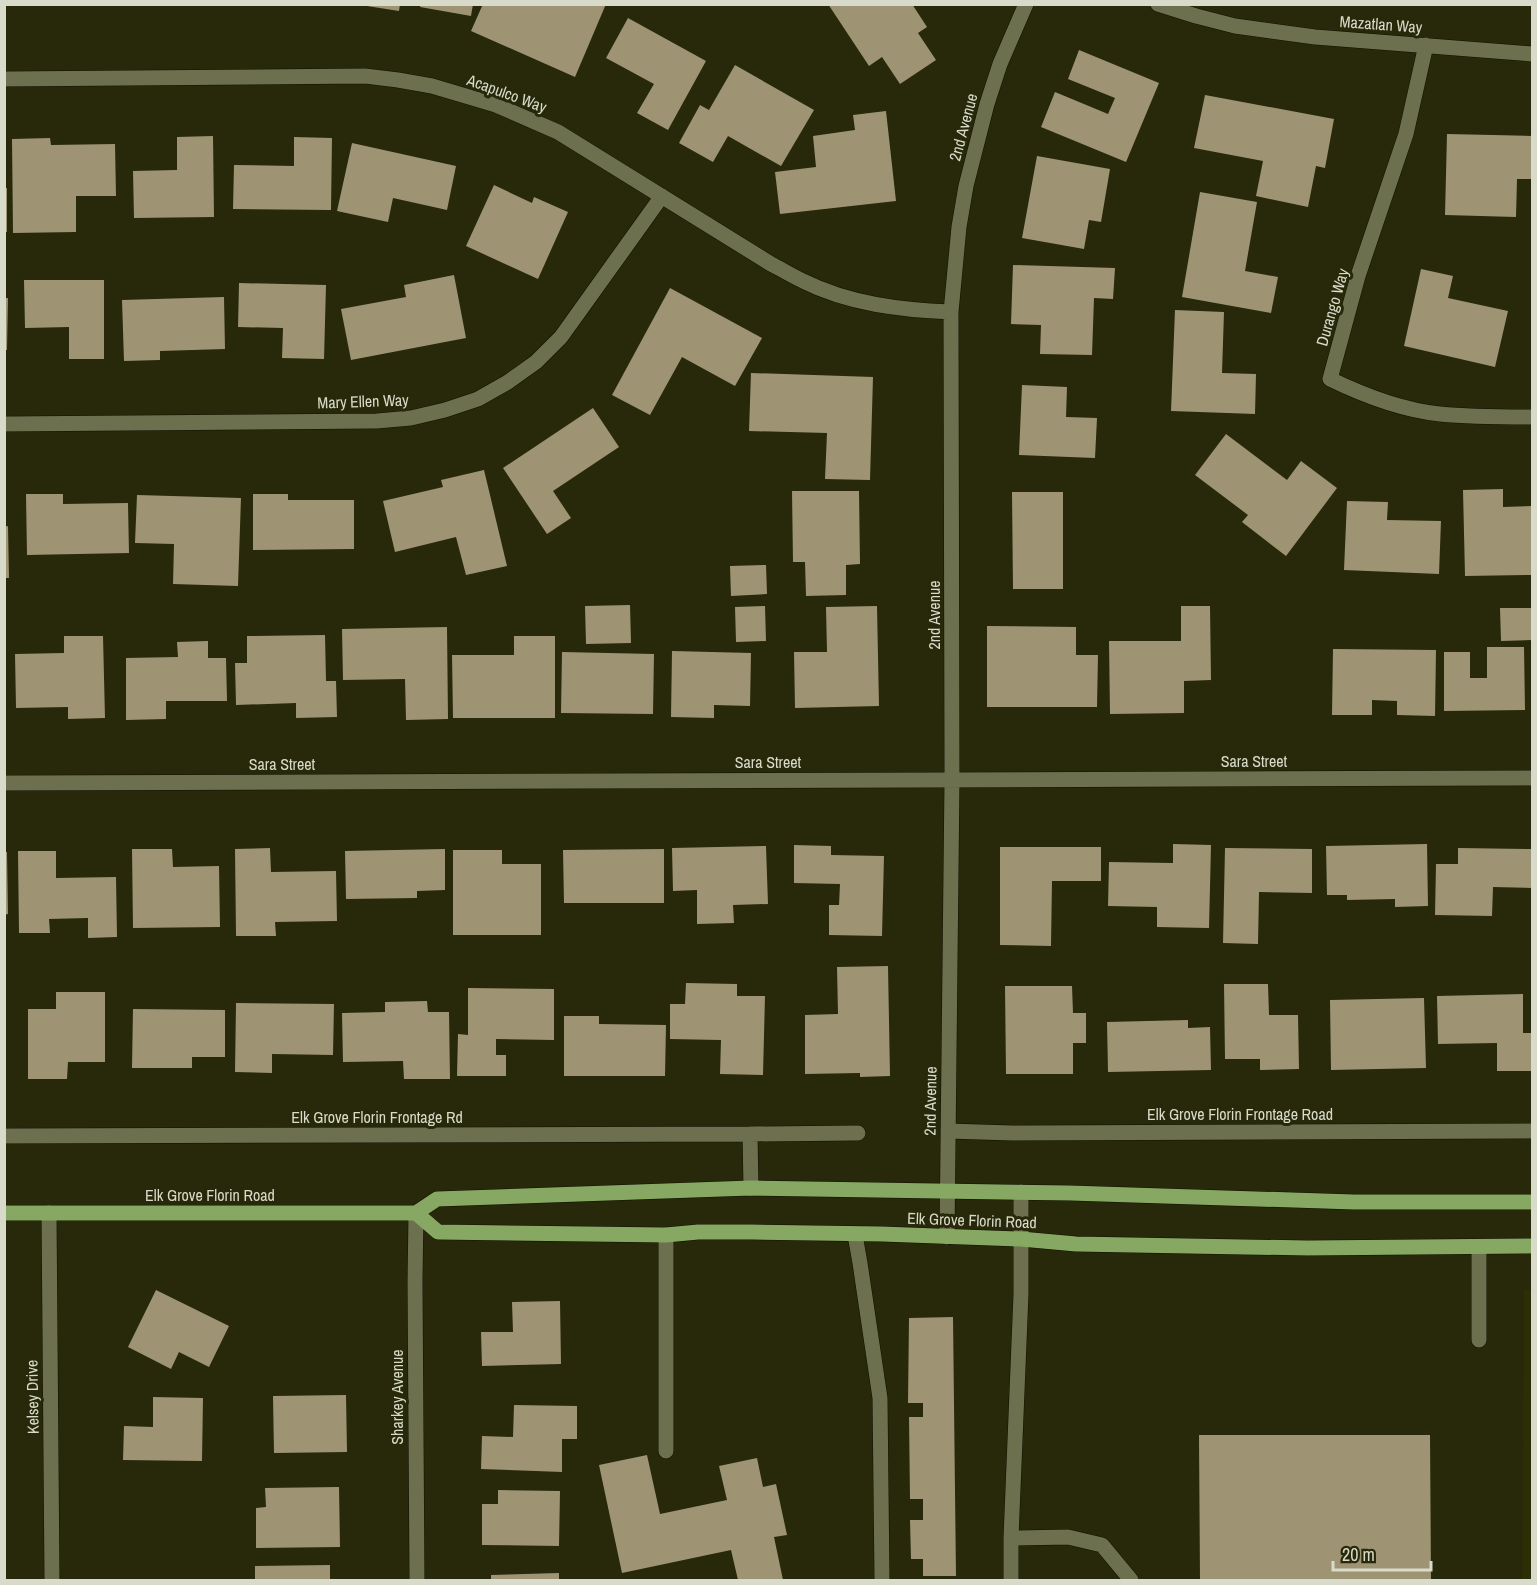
<svg xmlns="http://www.w3.org/2000/svg" width="1537" height="1585" viewBox="0 0 1537 1585" font-family="'Archivo Narrow',sans-serif">
<rect width="100%" height="100%" fill="#27290a"/>
<path fill="#2c2f06" d="M1532 1289V1580H1522L1524 1290Z"/>
<path fill="#9e9473" d="M367 4H400L399 11 367 6Z
M421 4H473L471 16 420 7Z
M483 4H606L575 77 471 31Z
M828 4H912L927 27 918 33 936 60 900 84 882 57 869 66Z
M628 18 706 61 668 130 637 113 654 84 606 58Z
M1079 50 1159 83 1126 162 1041 127 1055 92 1108 114 1115 98 1068 79Z
M735 65 814 110 781 166 728 136 713 162 679 143 700 105 709 110Z
M1205 95 1334 119 1325 168 1316 166 1308 207 1256 196 1263 161 1194 148Z
M886 111 896 201 780 214 775 172 816 167 813 136 855 130 853 115Z
M1447 134 1532 136V179H1517L1516 217 1445 215Z
M213 136 214 217 134 218 133 171 177 170V137Z
M294 137 332 138 331 210 233 209 234 165 294 166Z
M50 138 51 145 115 144 116 196H76V232L13 233 12 139Z
M352 143 456 166 447 210 393 198 388 222 337 211Z
M1037 156 1110 169 1101 222 1089 220 1084 249 1022 238Z
M494 185 532 203 534 197 568 212 538 279 466 246Z
M4 188H7V232H4Z
M1200 192 1257 202 1245 271 1278 277 1271 313 1182 297Z
M1013 265 1115 268 1113 299 1094 298 1092 355 1040 354 1041 325 1011 324Z
M1421 269 1453 276 1448 298 1508 311 1495 367 1404 346Z
M454 275 466 338 351 360 341 309 406 297 404 285Z
M24 280H104V359H69V327L25 328Z
M239 283 326 285 324 359 282 358 283 328 238 327Z
M670 288 762 338 735 386 682 357 650 415 612 395Z
M224 297 225 349 160 351V360L124 361 122 300Z
M4 298H8L7 350H4Z
M1175 310 1224 312 1222 373 1256 374 1255 414 1171 411Z
M751 373 873 377 870 480 825 479 827 433 749 431Z
M1022 385 1067 387 1066 417 1097 418 1095 458 1019 455Z
M593 408 619 447 553 491 571 518 547 534 503 468Z
M1226 434 1287 480 1301 461 1337 488 1286 556 1242 522 1248 515 1195 475Z
M484 470 507 566 466 575 456 537 395 552 383 501 443 487 441 480Z
M1503 489V507L1532 506V575L1465 576 1463 490Z
M792 491H859L860 564 846 565V595L806 596 805 562H793Z
M1012 492H1063V589H1013Z
M26 494H63V504L128 503 129 553 27 555Z
M253 494H288V500H354V549L253 550Z
M137 495 241 498 238 586 173 584 174 544 135 543Z
M1347 501 1388 502 1387 520 1441 521 1439 574 1344 570Z
M8 526 9 578H4V527Z
M766 565 767 594 731 596 730 566Z
M630 605 631 643 586 644 585 606Z
M765 606 766 641 736 642 735 607Z
M877 606 879 706 795 708 794 652H827L826 607Z
M1181 606H1210L1211 680 1184 681V713L1110 714 1109 641H1181Z
M1500 608H1532V640L1501 641Z
M987 626 1076 627V655H1098L1097 707H987Z
M447 627 448 719 406 720 405 679 343 680 342 629Z
M325 635 326 681H336L337 717 296 718V703L236 705 235 663H247V636Z
M64 636H103L105 718 68 719V707L16 708 15 654 64 653Z
M514 636H555V718H453L452 655H514Z
M208 641V658H226L227 701H166V719L126 720V658L178 657 177 642Z
M1487 647H1524L1525 710 1444 711V652H1470V678H1487Z
M1333 649 1436 650 1435 716 1397 715V701L1372 700V715H1332Z
M672 651 751 653 750 706 714 705V718L671 717Z
M562 652 654 654 653 714 561 713Z
M1173 844 1211 845 1209 928 1157 927V907L1108 906 1109 862 1173 863Z
M1427 844 1428 906 1395 907V899L1347 900V895H1327L1326 846Z
M794 845 831 846V855L884 856 882 936 829 935V905H839L840 884 794 883Z
M766 846 768 904 733 905 734 923 697 924V890L673 891 672 848Z
M1000 847H1101V881H1052L1051 946 1000 945Z
M270 848 271 872 336 871 337 921 275 922 276 936H236L235 849Z
M1225 848 1312 849V893L1259 892 1258 944 1223 943Z
M1458 848 1532 849V888L1493 887 1492 916 1435 915 1436 864H1458Z
M132 849H172L173 867 219 866 220 927 133 928Z
M445 849V890L417 891V898L346 899 345 851Z
M664 849V903H564L563 850Z
M453 850H502V864H541V935H453Z
M18 851H56V878L116 877 117 937 88 938V918L49 919 50 933H19Z
M4 852H7L8 914 4 915Z
M888 966 890 1076 860 1077V1073L805 1074V1015L838 1014 837 967Z
M686 983 737 984V996H765L763 1075 720 1074 721 1040 670 1039V1004H685Z
M1224 984H1268L1269 1015H1298L1299 1069 1260 1070V1059H1225Z
M1005 986H1072L1073 1013H1086V1043H1073V1074H1006Z
M468 988 554 989V1040L496 1039V1055H506V1076H457L458 1034 468 1035Z
M56 992H105V1062H68L67 1079H28V1009H56Z
M1523 994V1033H1532V1071H1497V1043L1438 1044 1437 996Z
M1424 998 1426 1068 1331 1070 1330 1000Z
M427 1001 428 1012H449L450 1079H404L403 1061 343 1062 342 1013 385 1012V1002Z
M236 1003 334 1004 333 1055 272 1054V1073L235 1072Z
M133 1009 225 1010V1057H192V1068H132Z
M564 1016H599V1024L666 1025 665 1076H564Z
M1188 1020V1028L1210 1027 1211 1070 1108 1072 1107 1022Z
M156 1290 229 1326 209 1367 179 1352 171 1369 128 1347Z
M560 1301 561 1364 482 1366 481 1332H513L512 1302Z
M953 1317 956 1576H923V1559H911L910 1520H923V1499H910L909 1417H923V1403H908L909 1318Z
M346 1395 347 1452 274 1453 273 1396Z
M153 1397 203 1398 202 1461 123 1460 124 1426 153 1427Z
M514 1405 577 1406V1439H562V1472L481 1469 482 1436 513 1437Z
M1199 1435H1430L1431 1580H1200Z
M647 1455 660 1514 727 1500 719 1466 757 1458 763 1487 776 1484 787 1535 774 1537 783 1580H738L731 1550 622 1573 599 1465Z
M339 1487 340 1547 256 1548V1508L266 1507 265 1488Z
M498 1490 560 1491 559 1546 482 1545V1504H498Z
M330 1565V1580H255V1566Z
M559 1573V1580H491V1575Z"/>
<g fill="none" stroke-linecap="round" stroke-linejoin="round">
<defs>
<path id="minor" d="M1158 4 1196 16 1235 26 1315 37 1532 54
M1426 45 1406 134 1358 276 1330 379C1365 396 1401 410 1440 414 1471 417 1502 417 1532 417
M4 79 365 76 398 80 432 86 496 105 558 132 771 264C781 269 792 276 803 281 849 304 901 310 951 312
M4 424 377 421 411 418 445 410 478 399 508 382 536 362 561 337 662 196
M4 783 1532 778
M948 1131 1012 1133 1532 1131
M750 1134 751 1188
M4 1136 750 1134 858 1133
M49 1213 52 1580
M416 1213 415 1282 417 1580
M666 1235V1451
M855 1235 860 1263 880 1398 882 1580
M947 1237 952 780 951 312 959 227 966 186 987 104 1000 64 1026 4
M1479 1247V1340
M1011 1538 1068 1537 1102 1545 1131 1580
M1011 1580V1538L1021 1294V1192"/>
<path id="major" d="M4 1213H416L437 1199 751 1188 1070 1193 1354 1202H1532
M416 1213 438 1232 666 1235 698 1232H752L882 1234 1021 1239 1076 1244 1308 1248 1532 1246"/>
</defs>
<use href="#minor" stroke="#101100" stroke-width="16"/>
<use href="#major" stroke="#101100" stroke-width="16"/>
<use href="#minor" stroke="#6c704f" stroke-width="15"/>
<use href="#major" stroke="#87a863" stroke-width="15"/>
</g>
<g text-anchor="middle" stroke-width="6" stroke-linejoin="round" paint-order="stroke">
<g font-size="16" fill="#d8dbc9" stroke="#27290a">
<text transform="translate(1381 24) rotate(4)" y="6">Mazatlan Way</text>
<text transform="translate(507 93) rotate(20)" y="6">Acapulco Way</text>
<text transform="translate(963 127) rotate(-75)" y="6">2nd Avenue</text>
<text transform="translate(1332 307) rotate(-74)" y="6">Durango Way</text>
<text transform="translate(363 401) rotate(-2)" y="6">Mary Ellen Way</text>
<text transform="translate(934 615) rotate(-90)" y="6">2nd Avenue</text>
<text x="1254" y="767">Sara Street</text>
<text x="768" y="768">Sara Street</text>
<text x="282" y="770">Sara Street</text>
<text transform="translate(930 1101) rotate(-89)" y="6">2nd Avenue</text>
<text x="1240" y="1120">Elk Grove Florin Frontage Road</text>
<text x="377" y="1123">Elk Grove Florin Frontage Rd</text>
<text x="210" y="1201">Elk Grove Florin Road</text>
<text transform="translate(972 1220) rotate(2)" y="6">Elk Grove Florin Road</text>
<text transform="translate(32 1397) rotate(-91)" y="6">Kelsey Drive</text>
<text transform="translate(397 1397) rotate(-90)" y="6">Sharkey Avenue</text>
</g>
</g>
<rect width="1537" height="1585" fill="none" stroke="#d8dbc9" stroke-width="12"/>
<path d="M1333 1561v9h98v-9" fill="none" stroke="#d8dbc9" stroke-width="3"/>
<text x="1342" y="1561" font-size="18" fill="#d8dbc9" stroke="#27290a" stroke-width="4.5" paint-order="stroke">20 m</text>
</svg>
